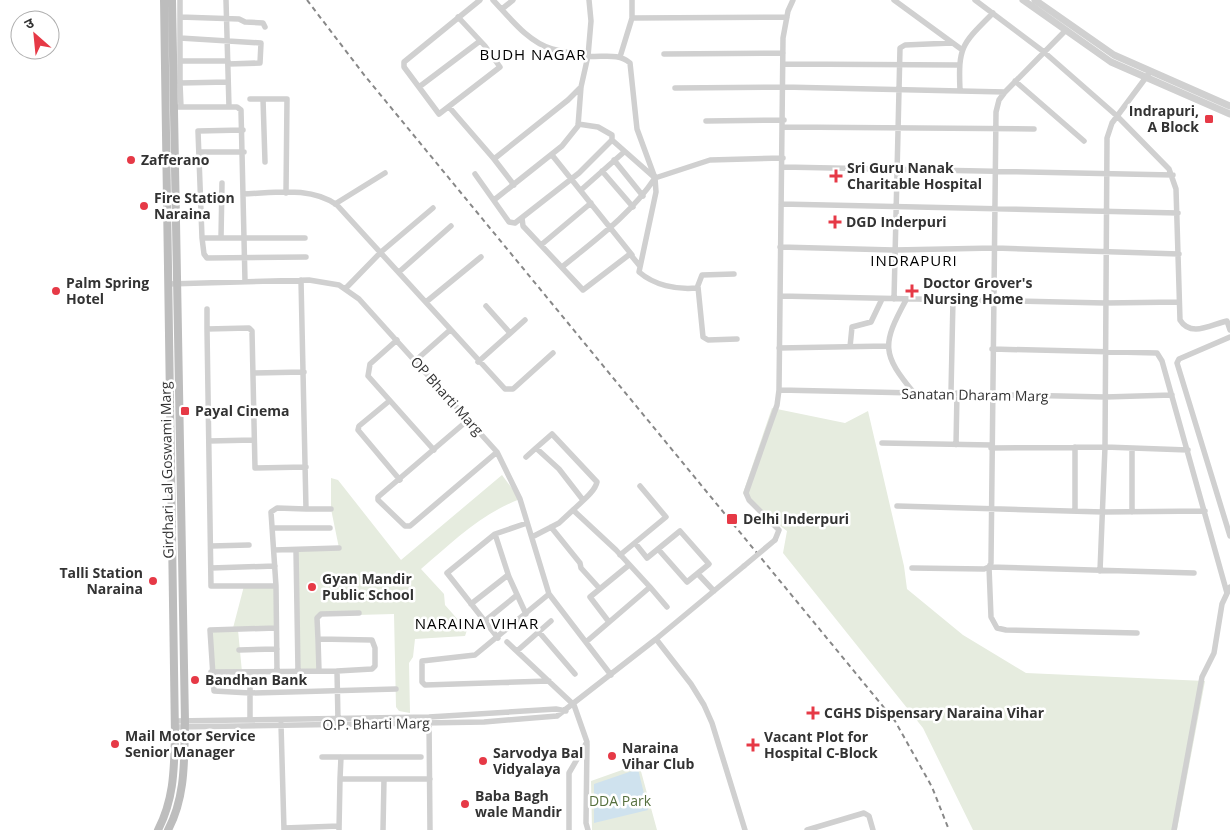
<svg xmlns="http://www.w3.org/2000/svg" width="1230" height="830" viewBox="0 0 1230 830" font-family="'Open Sans','Noto Sans Devanagari',sans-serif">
<rect width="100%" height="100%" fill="#fff"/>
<path fill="#e6ecdf" d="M772 408 845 423 868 411 904 566 907 589 963 635 1026 673 1205 681 1177 830H973L923 728 783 553 787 531 748 502 743 493Z
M502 475 520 499C479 515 454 541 421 569L444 594 445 605 467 630 465 636 415 639 413 657 409 663 410 713 399 711 396 707 394 614 319 616V671H298L296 550 339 548 331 509V478L338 480 401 560Z
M244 586H276V628L238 630 242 672H211L209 631 233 628Z
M639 764 657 830H592L591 781Z"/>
<path fill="#cfe2ee" d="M638 769 648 810 594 823V784Z"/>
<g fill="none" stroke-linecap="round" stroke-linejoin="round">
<path stroke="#d0d0d0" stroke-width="5.5" d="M180 0V83
M226 0 229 107
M493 0C510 18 528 42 552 49 563 52 575 54 586 56 601 58 618 52 630 63L637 129 655 178 710 160 783 158
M632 0V18
M894 0 961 49
M975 0 1044 52 1117 116 1169 169 1176 189 1180 320C1191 338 1212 324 1227 321L1230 330
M502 9 513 0
M180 17 239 19 245 22 263 23 265 27
M458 17 485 46 500 67 439 114 404 67V62L480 0
M180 38 261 43 260 63 228 64
M664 54 783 53
M620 57 632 18 787 17
M180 61H228
M784 64 959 65
M1015 81 1084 141
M419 87 480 41
M675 88 783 87 1005 92
M960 90C958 46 962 44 993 13
M250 99H287L286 193
M263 99 265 162
M173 107H237L241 110 245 281
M181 107 180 83 228 82
M449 107 494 159 568 100 581 87
M706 121 784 120
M784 127 1034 129
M243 130 198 131 202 238H305
M612 140 655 178 656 192 639 272C654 285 676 290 697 288L702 275 734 274
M199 152H244
M552 155 632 255
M494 159 514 185
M614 160 643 196
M783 167 1173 175
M602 171 633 207
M475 174 509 222 515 223 579 173 612 140V135L598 127 578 124
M581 190 624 152
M243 194C275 193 310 186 337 205L505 389H513L553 353
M494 200 562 146 578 126 581 87 588 56 591 21 589 0
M335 204 385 173
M781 204 1178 213
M522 218 523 226 583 290 630 254 639 265
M202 238 204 254 207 258 306 257
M221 238 222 183
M541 245 591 203
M780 247 894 250 995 248 1179 254
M562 267C595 240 631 214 655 178
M399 272 451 226
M301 280 306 509H331
M168 284 309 280 339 285 359 299 497 452 520 499 549 594 611 675
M698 287 703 337 708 340 737 339
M346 288 381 252 433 208
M780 296 1105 303 1179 302
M894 299 900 48 905 45 952 43
M906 300C882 344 881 354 915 394
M426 302 481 257
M486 306 510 333
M207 309V329L249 328 252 331 255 468 306 467
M207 329 211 586H276L271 512 277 508 306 509
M1230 337 1179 359 1177 363 1230 536
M397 340 370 364 368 376 434 450
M850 347 852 327 871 322 882 299
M779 348 887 346
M992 349 1157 353 1162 361 1227 593
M415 361 450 330
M478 362 525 320
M253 373 304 372
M779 390 1105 397 1172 395
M951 393 953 299
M388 402 359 426 358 430 400 480
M468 420 378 497V500L405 526H410L497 452
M209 441 254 440
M882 443 991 445
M956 445 957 393
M991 448 1105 447 1188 450
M1132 448V512
M526 457 536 448
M897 506 1103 512 1205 511
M573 510C581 502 595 492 597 482L552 434 536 448 559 469 583 500
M1075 511V447
M551 527 580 563 581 568 600 589
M272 528H330
M680 531 709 564 687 582 658 549Z
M495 534 509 577 526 614
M532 537 559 523 573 510 616 550 650 587 586 642
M775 540 779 530 749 500 746 493 777 405 779 390 783 38 788 11 793 0
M635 543 647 558 658 549
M211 546 249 545
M274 550 339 548
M296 550 298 671
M620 555 666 517 640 486
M211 568 275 566
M912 568 984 569 989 567 991 563 996 112 999 100 1005 92 1065 31
M1100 571 1105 447 1107 138 1112 123 1150 72
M698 574 714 591
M276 586 277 672
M650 587 667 607
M471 604 508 575
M485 621 517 595
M609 622 590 597 629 565
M276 628 210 630 214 691 250 693 396 689
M539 632 575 674
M1137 633 1006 630 997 628 991 617 989 567 1194 573
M498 638 447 573 495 534 527 523
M318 639 319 671
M656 639 691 684 704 705 712 723 745 830
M507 642 574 705 587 742 569 773V830
M239 650 277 649
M517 651 551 621
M211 672 337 671
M549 681 425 685 422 682V661L475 655 549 594
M250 720V672
M429 720 430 830
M175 721 429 717 556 709 566 711
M338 721 337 671 372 669 375 666V648L372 640 318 639 317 618 321 614 359 613
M281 724 284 830
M175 727 484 722 557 716 656 639 744 566
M587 744 586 823 588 830
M322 757H340
M340 779 341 757H421
M284 828 339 826
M339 830 340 779H430
M383 830 384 779
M807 830 864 813 869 816 873 830
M1174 830 1202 677 1214 653 1222 604 1230 587"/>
<path stroke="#d0d0d0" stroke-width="7" d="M1023 0 1111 62 1230 114
M1035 0 1114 55 1230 106"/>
<path stroke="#bdbdbd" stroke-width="8" d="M158 830C174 799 174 770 175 736L164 0
M168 830C186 796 184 759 185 722L172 0"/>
<path stroke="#888" stroke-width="2" stroke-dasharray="5 4" stroke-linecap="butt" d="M307 0 365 76 895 721 932 787 949 830"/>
<path stroke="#d0d0d0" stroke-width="5.5" d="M744 566 775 540"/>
</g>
<g fill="#e63946" stroke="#fff" stroke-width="2">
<rect x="1204" y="114" width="10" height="10" rx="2.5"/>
<circle cx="131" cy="160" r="5"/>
<path d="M833.5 168.5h5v5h5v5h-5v5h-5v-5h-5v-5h5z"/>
<circle cx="144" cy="206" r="5"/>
<path d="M832.5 214.5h5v5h5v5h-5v5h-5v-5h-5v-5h5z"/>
<circle cx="56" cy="291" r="5"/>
<path d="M909.5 283.5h5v5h5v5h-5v5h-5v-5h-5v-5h5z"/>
<rect x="180" y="406" width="10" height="10" rx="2.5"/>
<rect x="726" y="513" width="12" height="12" rx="2.5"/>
<circle cx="153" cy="581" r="5"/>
<circle cx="312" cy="587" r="5"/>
<circle cx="195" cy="680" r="5"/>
<path d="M810.5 705.5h5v5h5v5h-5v5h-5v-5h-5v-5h5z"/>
<circle cx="115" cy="744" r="5"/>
<path d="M750.5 737.5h5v5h5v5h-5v5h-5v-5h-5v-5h5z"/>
<circle cx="612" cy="756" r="5"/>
<circle cx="483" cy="761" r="5"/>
<circle cx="465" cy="804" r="5"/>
</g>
<g text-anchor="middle" stroke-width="5" stroke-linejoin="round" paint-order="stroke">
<g font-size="14" font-weight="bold" fill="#333" stroke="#fff" text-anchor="start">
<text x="1199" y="116" text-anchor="end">Indrapuri,<tspan x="1199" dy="16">A Block</tspan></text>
<text x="141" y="165">Zafferano</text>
<text x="847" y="173">Sri Guru Nanak<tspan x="847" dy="16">Charitable Hospital</tspan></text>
<text x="154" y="203">Fire Station<tspan x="154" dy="16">Naraina</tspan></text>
<text x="846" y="227">DGD Inderpuri</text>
<text x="66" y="288">Palm Spring<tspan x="66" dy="16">Hotel</tspan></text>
<text x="923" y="288">Doctor Grover's<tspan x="923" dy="16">Nursing Home</tspan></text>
<text x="195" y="416">Payal Cinema</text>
<text x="743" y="524">Delhi Inderpuri</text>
<text x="143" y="578" text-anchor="end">Talli Station<tspan x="143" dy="16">Naraina</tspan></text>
<text x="322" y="584">Gyan Mandir<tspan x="322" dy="16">Public School</tspan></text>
<text x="205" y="685">Bandhan Bank</text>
<text x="824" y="718">CGHS Dispensary Naraina Vihar</text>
<text x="125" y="741">Mail Motor Service<tspan x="125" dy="16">Senior Manager</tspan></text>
<text x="764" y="742">Vacant Plot for<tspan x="764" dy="16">Hospital C-Block</tspan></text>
<text x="622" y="753">Naraina<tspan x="622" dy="16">Vihar Club</tspan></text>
<text x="493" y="758">Sarvodya Bal<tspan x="493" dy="16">Vidyalaya</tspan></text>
<text x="475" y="801">Baba Bagh<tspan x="475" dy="16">wale Mandir</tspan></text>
</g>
<g font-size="14" fill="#333" stroke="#fff">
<text transform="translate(975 395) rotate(1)" y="5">Sanatan Dharam Marg</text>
<text transform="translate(447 396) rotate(48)" y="5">OP Bharti Marg</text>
<text transform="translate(167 470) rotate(-91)" y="5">Girdhari Lal Goswami Marg</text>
<text transform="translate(376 724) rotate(-1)" y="5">O.P. Bharti Marg</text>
</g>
<g font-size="14" fill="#56703f" stroke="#fff">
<text x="620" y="806">DDA Park</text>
</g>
<g font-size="15" letter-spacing="1" fill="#000" stroke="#fff">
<text x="533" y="60">BUDH NAGAR</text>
<text x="914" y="266">INDRAPURI</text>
<text x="477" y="629">NARAINA VIHAR</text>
</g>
</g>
<g transform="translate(35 35) rotate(333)"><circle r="24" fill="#ffffff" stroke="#adadad"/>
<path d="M0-4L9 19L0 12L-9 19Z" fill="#e63946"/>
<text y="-8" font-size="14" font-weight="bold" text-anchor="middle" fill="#333333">उ</text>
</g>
</svg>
